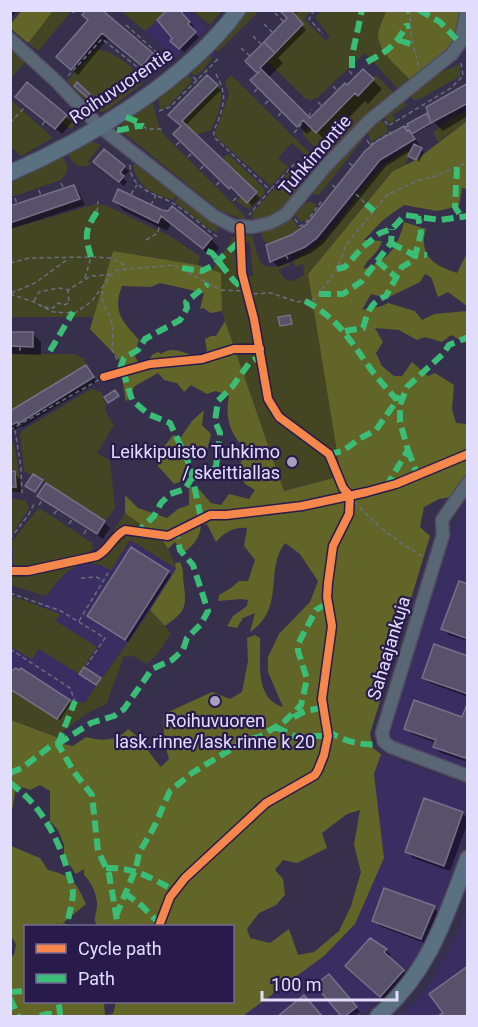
<svg xmlns="http://www.w3.org/2000/svg" width="478" height="1027" viewBox="0 0 478 1027" font-family="Roboto,sans-serif">
<rect width="100%" height="100%" fill="#37304c"/>
<path fill="#3a2d62" d="M167 10 188 11 207 28 175 58 145 31Z
M467 494V769L392 741 390 726 416 628Z
M130 539 177 569 129 644 101 678 81 709 54 735 11 708 10 651 46 596 63 574 73 566 101 563 111 569Z
M381 754 467 785V829L435 921 421 950 390 990 361 1016H243L324 956 355 924 384 858 374 774Z
M467 906V1016H401L423 993 440 967 459 930Z"/>
<path fill="#444522" d="M22 11H67L70 13 38 51 11 29 10 24Z
M121 11H167L145 31Z
M194 11H222L210 25Z
M248 11 258 12 218 52 215 49Z
M291 11H311L304 19 326 41 330 37 315 17 321 11H463L451 46 399 90 365 53 317 98 311 100 306 99 267 61 303 25Z
M10 47 28 59 11 78Z
M96 49C116 53 132 64 143 83L108 110 101 112 95 110 67 81Z
M209 55 212 58 211 60 199 74 194 76 191 72Z
M460 64V76L420 99 414 100 410 96 437 74Z
M188 75 192 80 191 82 167 108 160 109 158 97Z
M231 75 320 163 317 166 292 143 278 158 288 167 271 186 218 139 215 133 229 94 225 82Z
M376 75 395 94 352 130 326 157 322 155 303 135V132L309 126 316 133 355 93 358 96Z
M218 85C226 97 217 117 211 130L196 135 182 121Z
M11 100 53 138 21 156 11 147Z
M152 101 159 126 166 137 244 215 247 221 219 210 124 133 120 128 123 122Z
M403 101 407 105 393 115 395 120 389 124 384 116Z
M74 107 78 115V122L71 129 61 122Z
M467 110V121L438 142 433 132Z
M381 119 389 131 371 142 368 134 371 128Z
M362 137V141L319 195H312L331 169Z
M91 141 101 145 88 161 90 165C80 169 71 164 68 154Z
M411 150 406 164 393 171 308 274 342 476 284 491 225 321 222 311 221 273 212 270 236 233 237 234 239 275 253 276 250 243 248 242 243 244V238L245 235H252C259 261 258 274 289 263L290 266H286L278 270 286 280 293 281 304 275 303 264 296 267 293 261C304 254 315 248 324 239 348 215 377 156 411 150Z
M228 154 265 189 264 194 249 209 236 201 241 197 247 203 257 192 221 160Z
M63 157 67 165V172L61 180 11 197V183Z
M135 164 176 195 173 200C153 193 137 188 133 165Z
M291 170 306 184 284 211 256 223 252 217 253 212Z
M178 197 218 227 216 232 208 228 175 202Z
M309 202 315 204 316 208 306 221H300L295 215 305 203Z
M96 204 105 205 170 236 200 256 198 265 113 251 94 317H11L10 229Z
M292 218 300 230 269 244 264 241 261 233 277 227Z
M11 354H75L84 359 86 365 11 411Z
M91 389 101 392 106 406 105 411 114 425 97 453 110 460 115 508 105 521 33 474 32 476 24 471 20 435 23 430Z
M11 438C16 446 22 481 17 491L11 492 15 472H11Z
M10 498 26 501 29 508 11 536Z
M41 509 92 543 93 548C82 565 32 568 13 568V548L11 543 37 510Z
M125 513 152 532C118 525 126 526 103 548Z
M126 532 159 538 168 549 177 569 130 540 111 570C80 552 64 573 46 596L11 585 10 573H38L99 559C110 553 115 539 126 532Z
M10 595 60 614 56 621 97 647 79 674 39 649 32 659 11 647Z
M150 610 171 633 159 652 147 664 133 656 123 657C119 674 111 688 107 704L87 713 56 737 11 720 10 689 57 719 70 700 85 703C105 671 130 642 150 610Z"/>
<path fill="#626528" fill-rule="evenodd" d="M22 10 53 11 28 43 11 29V24Z
M386 11H463L460 30 446 54 411 81C401 69 378 53 378 34 379 27 384 18 386 11Z
M467 121V189L462 188 459 206 437 211 404 205 383 220 364 240 382 241C377 256 368 257 363 269 388 261 398 247 404 222L426 229C418 255 434 266 457 273L467 253V306L448 292 438 297 431 277 425 274 420 282 387 298 371 294 362 310 382 306 388 303 415 311 422 320 434 314 467 311V342L466 343 451 335 442 342 425 337 417 340 399 330 375 328 383 342 376 353 382 366 394 376H402L412 362 428 376 435 373 454 385 452 409 456 423 467 424 468 494 439 499 424 507 420 527 430 536 370 734 373 748 381 754 374 774 384 858 355 924 324 956 243 1016H11L10 957 14 955 16 944 11 936V846L40 858 48 870C71 875 77 883 86 904L63 923V926H26V1002L104 1003 105 1015 113 1014 116 1002H232V926H97C93 919 96 915 97 907 98 897 92 882 84 875V869L76 874 64 857V845L58 830 50 821V791L40 785 30 790 16 785 13 806 11 810V720L56 737 63 744 73 746 86 737C101 741 117 742 128 729 142 738 149 754 161 767L169 759C164 744 163 729 164 714L212 692 230 699 242 692 248 661 247 638 255 635 260 638C261 662 254 698 283 707L268 672V657L279 634 310 602 318 581 300 554 285 543C264 570 286 608 250 632L255 613 243 618 237 628 227 626 233 616 247 606 248 600 241 599 218 601 219 595 231 588 239 581H248L255 560 244 546 247 528C233 527 225 532 216 542L207 524 201 525C200 538 193 546 183 553L175 542 168 549 162 540 125 513V495L138 508 167 518 178 509 189 505V487H197L211 503 221 505 229 494 249 499 255 490 245 484 239 469 245 449C229 432 225 418 229 395L215 391 207 394 191 385 184 392 177 383 164 380 158 373 135 386 126 402 119 359 90 329 113 251 198 265 221 273 222 311 211 313 203 308 200 309 204 293 160 283 151 287 122 286C112 311 122 321 139 340L134 354 138 362 148 361 152 355 158 352 161 354C175 344 185 356 197 355 201 355 204 353 207 351L205 339 211 336H216L225 321 284 491 341 476 308 274 393 171 416 160ZM360 810 354 845 361 872 351 906 339 931 314 952 298 955 289 929 270 943 250 938 247 929 259 913 276 905 285 895 283 879 275 870 283 860 297 863 327 848 322 833 347 814Z
M204 410 202 425 211 434 206 454 190 450 183 481 174 484 158 466 160 452 173 435 181 437 192 421Z
M180 562C185 573 182 575 184 586 187 609 184 612 165 626L150 610 176 569 175 563Z"/>
<path fill="#0007" d="M10 10H16L13 16 10 14Z
M81 10H100L158 60 149 71 109 37 78 75 64 63 90 20Z
M181 10 194 27 191 29 199 37 184 52 172 41Z
M280 10H299L293 17 306 30 278 58 283 63 268 78 310 120 363 71 382 89 368 104 365 101 326 141 313 128 307 134 253 80 260 73 247 61 289 19Z
M207 77 221 90 185 126 260 198 252 206 236 190 235 192 176 134 183 126 174 119Z
M468 85V116L443 131 434 122 428 108Z
M23 103 66 116 72 122 62 134Z
M428 115 431 125 413 135 420 146 417 147 424 152 419 162 409 155 412 150 386 166 323 244 311 253 278 267 272 261 291 236 309 225 405 129Z
M100 166 124 167 129 171 123 178 127 182 124 186Z
M73 186 79 192 85 205 10 229V208Z
M119 191 211 239 219 248 212 257 171 224 167 231 123 210 115 201Z
M10 333H32L41 342V355L10 354Z
M90 371 97 382 23 427 22 426 10 432V414Z
M10 473H14L20 479 21 492H10Z
M39 495 104 522 110 528 103 539 45 501Z
M168 572 171 575 128 642 92 618Z
M468 585V641L449 635 443 629Z
M468 658V697L430 683 424 677Z
M11 689 69 701 71 703 60 720Z
M468 707V762L441 753 435 747 436 743 412 734 406 728 463 719Z
M462 813 468 818V822L450 871 413 858 407 852Z
M434 908 440 914 427 944 380 926 374 920Z
M386 950 391 955 389 958 409 977 387 1002 353 972Z
M333 980 360 1012 354 1016H343L317 985Z
M304 997 321 1016H281Z"/>
<path fill="#57526a" stroke="#767088" stroke-width="1.5" d="M86 10H102L153 53 142 66 102 33 71 70 56 57 88 20 82 15Z
M167 10H183L182 13 190 22 188 24 196 32 179 49 170 41 172 38 157 20Z
M279 10H291L303 24 275 53 264 42 287 18Z
M264 42 275 53 260 68 310 118 345 83 347 85 363 69 374 79 358 96 355 93 316 133 303 120 297 127 250 80 259 72H256L245 61Z
M207 75 218 85 182 121 257 192 247 203 231 187 229 189 173 134 181 126 168 115Z
M27 82 67 115 55 129 15 97Z
M77 82 92 96 89 99 74 86Z
M468 83V103L431 123 426 107Z
M427 113 431 123 412 134 409 130 407 131 405 127 408 126 407 124Z
M404 126 407 131 409 130 415 139 380 160 317 238 305 247 270 262 266 245 291 235 307 224 365 151 377 141Z
M414 144 422 148 416 160 408 156Z
M104 149 125 166 120 173 124 176 119 182 93 162Z
M74 185 80 199 10 223V206Z
M118 189 162 210 168 211 172 206 212 238 203 249 161 216 158 223 113 201Z
M290 315 292 324 280 326 278 317Z
M10 332H33V347L10 346Z
M86 365 94 377 18 424 17 422 10 426V411Z
M115 390 119 396 108 403 104 397Z
M15 471 16 487H10V472Z
M33 474 43 480 35 492 25 486Z
M46 483 105 521 97 534 37 496Z
M131 547 169 571 125 640 87 616Z
M459 581 468 584V639L441 629Z
M434 644 468 656V694L422 678Z
M84 667 101 678 96 685 79 674Z
M16 668 19 670 21 668 70 700 57 719 10 689V672Z
M414 700 462 717 468 702V752L465 758 433 747 436 740 404 729Z
M424 798 463 812 444 866 405 852Z
M384 888 435 906 421 939 372 921Z
M370 938 387 949 384 952 404 970 380 997 345 966Z
M468 966V1016H438L443 1013 429 994Z
M329 974 357 1007 345 1016H341L315 985Z
M304 995 322 1016H278Z"/>
<g fill="none" stroke-linecap="round" stroke-linejoin="round">
<defs>
<path id="minor" d="M10 39 56 81 99 126 214 216 233 226 252 227 270 223 285 215 326 166 370 120 452 54 460 43 467 10
M468 483 442 520 443 535 382 733 384 742 391 747 468 776"/>
<path id="major" d="M10 173C88 139 187 80 238 10
M378 1016C429 972 445 919 468 858"/>
</defs>
<use href="#minor" stroke="#504b62" stroke-width="15"/>
<use href="#major" stroke="#504b62" stroke-width="18"/>
<path stroke="#67707d" stroke-width="1.5" stroke-dasharray="4.5 3" stroke-linecap="butt" d="M71 10 74 13
M314 10 309 19 323 34
M410 10 411 36 419 68
M275 13 284 22
M264 24 273 33
M126 25 164 59
M253 36 261 44
M241 48 250 56
M349 71 355 77
M216 74C225 92 226 98 219 118 217 125 213 129 214 137L270 190 249 215
M68 76 102 39 136 66 147 81
M193 77 199 82
M333 86 337 90
M254 92 258 88
M318 102 322 106
M265 104 270 99
M159 111 170 107 219 58
M278 116 282 112
M309 117 311 109
M385 121 388 126 451 88 463 76 461 62
M10 123 26 106
M42 125 45 121
M143 126 147 129H164
M294 133 304 121
M367 140 370 145
M176 145 181 141
M370 145 391 132
M188 157 192 153
M349 163 353 166
M130 165C130 191 159 194 176 205 191 215 204 227 217 237
M200 169 205 165
M61 183 64 189
M216 185 221 181
M332 185 336 188
M271 189 296 162
M39 190 41 196
M131 194 137 185
M356 194 366 204
M10 196 12 199
M15 198 17 204
M233 201 239 195
M151 205 156 195
M97 212 98 201
M295 219 300 226 305 224 321 202
M146 240 158 233 159 227
M286 256 288 259
M10 263 29 258 93 257 110 258 120 262 126 267
M85 278 91 257
M102 291 103 303 110 317 113 329 112 349 123 371
M11 293 35 283 68 259
M10 294 34 302 53 312 75 313 92 301 111 275 117 270 174 265 221 290 246 291
M246 294 271 293 297 302 315 299 337 269 346 245 387 195 419 180 436 176 468 162
M34 301 39 292 59 288 68 290 91 276 110 275
M44 307 53 308 58 303 64 305 69 303 68 290
M20 351V346
M10 430 104 377
M15 430 21 468 22 493
M350 496C370 521 397 542 424 557
M39 505 43 499
M54 514 58 509
M69 524 73 518
M84 534 87 528
M10 539 29 514 35 502
M81 578 96 577 103 580
M10 593 61 611 105 638 87 665
M79 621 108 573
M10 649 70 688 75 701"/>
<use href="#minor" stroke="#596673" stroke-width="12"/>
<use href="#major" stroke="#597181" stroke-width="15"/>
<path stroke="#3abd76" stroke-width="6" stroke-dasharray="12 6" stroke-linecap="butt" d="M408 10 410 12
M419 10 440 22 460 43
M399 40 413 45
M367 62C386 52 396 46 406 26H410
M352 68V56L362 10
M126 117 138 122 143 126
M117 130C125 131 133 125 143 126
M457 167 455 207 462 218
M366 204 374 211
M391 243 412 254 427 255
M207 251 212 253 234 281 246 291
M91 257C85 236 84 231 97 212
M377 261 396 277
M182 268 202 271 212 266 241 240
M337 269 345 267 363 247 380 233 392 229 405 215 440 220 468 216
M319 294H343L362 281 391 243 392 229
M305 301C338 318 349 339 370 368 378 379 388 390 397 400
M345 331 363 328C368 312 370 302 386 296L402 267 414 260 421 233 418 216
M50 351 73 312
M120 369 124 358 138 350 145 339 180 320 187 308 186 302 208 284
M123 371 132 400 148 414 170 423 190 466 201 518
M408 450 417 474
M329 454 343 451 359 439 376 430 400 396
M386 487 408 450 400 422V405L407 387 443 354 449 345 468 337
M135 534 154 516 161 503 170 494 185 489 195 473 205 475 216 467 220 433 215 421 218 401 232 387 250 362 261 356
M294 717 305 711 322 708
M276 727 294 736H328
M327 731C342 740 360 746 377 744
M58 744 91 723 114 716 124 709 152 669 172 660 183 650 187 638 201 624 208 611 193 565 180 550 176 532
M58 744 75 701
M10 773 22 768 52 745 58 744 74 772 92 795 98 851 109 874 118 926
M10 783C40 804 58 837 68 872 70 879 73 887 73 894 72 905 69 916 66 926
M106 868C134 867 152 878 175 891
M125 893 142 906 159 923
M116 916 136 868 139 853 153 829 170 791 192 773 246 740 259 737 285 721 301 705 307 679 298 651V644L316 610 328 603
M10 992 26 991
M10 998 18 1016
M40 1016 47 1014H60L59 1004 63 1002"/>
<defs>
<path id="cycleway" d="M104 377 150 364 202 359 234 349H260
M10 571H28L97 556C109 550 113 536 125 530L168 536 210 515H226L302 506 367 492 396 484 468 454
M159 926 170 897 185 878 266 803 315 775 318 770 324 755 328 736 322 699 332 626 327 597 328 583 333 546 349 514 350 496 343 488 329 454 279 417 268 399 254 319 242 273 240 227"/>
</defs>
<use href="#cycleway" stroke="#281b4c" stroke-width="11"/>
<use href="#cycleway" stroke="#f5874c" stroke-width="8"/>
</g>
<g fill="#a6a0bf" stroke="#281b4c" stroke-width="2">
<circle cx="292" cy="462" r="6"/>
<circle cx="215" cy="701" r="6"/>
</g>
<g text-anchor="middle" stroke-width="4.5" stroke-linejoin="round" paint-order="stroke">
<g font-size="18" fill="#e2ddfd" stroke="#281b4c">
<text transform="translate(121 86) rotate(-34)" y="6">Roihuvuorentie</text>
<text transform="translate(315 155) rotate(-49)" y="6">Tuhkimontie</text>
<text transform="translate(389 648) rotate(-73)" y="6">Sahaajankuja</text>
</g>
<g font-size="18" fill="#e2ddfd" stroke="#281b4c" text-anchor="end">
<text x="280" y="458">Leikkipuisto Tuhkimo<tspan x="280" dy="21">/ skeittiallas</tspan></text>
<text x="215" y="727" text-anchor="middle">Roihuvuoren<tspan x="215" dy="21">lask.rinne/lask.rinne k 20</tspan></text>
</g>
</g>
<rect width="478" height="1027" fill="none" stroke="#e2ddfd" stroke-width="24"/>
<rect x="24" y="925" width="210" height="78" fill="#281b4c" stroke="#726993" stroke-width="1.5"/>
<rect x="36" y="944" width="30" height="9" fill="#f5874c" stroke="#726993" stroke-width="1.5"/>
<text x="78" y="955" font-size="18" fill="#e2ddfd">Cycle path</text>
<rect x="36" y="974" width="30" height="9" fill="#3abd76" stroke="#726993" stroke-width="1.5"/>
<text x="78" y="985" font-size="18" fill="#e2ddfd">Path</text>
<path d="M262 991v9h135v-9" fill="none" stroke="#e2ddfd" stroke-width="3"/>
<text x="271" y="991" font-size="18" fill="#e2ddfd" stroke="#281b4c" stroke-width="4.5" paint-order="stroke">100 m</text>
</svg>
